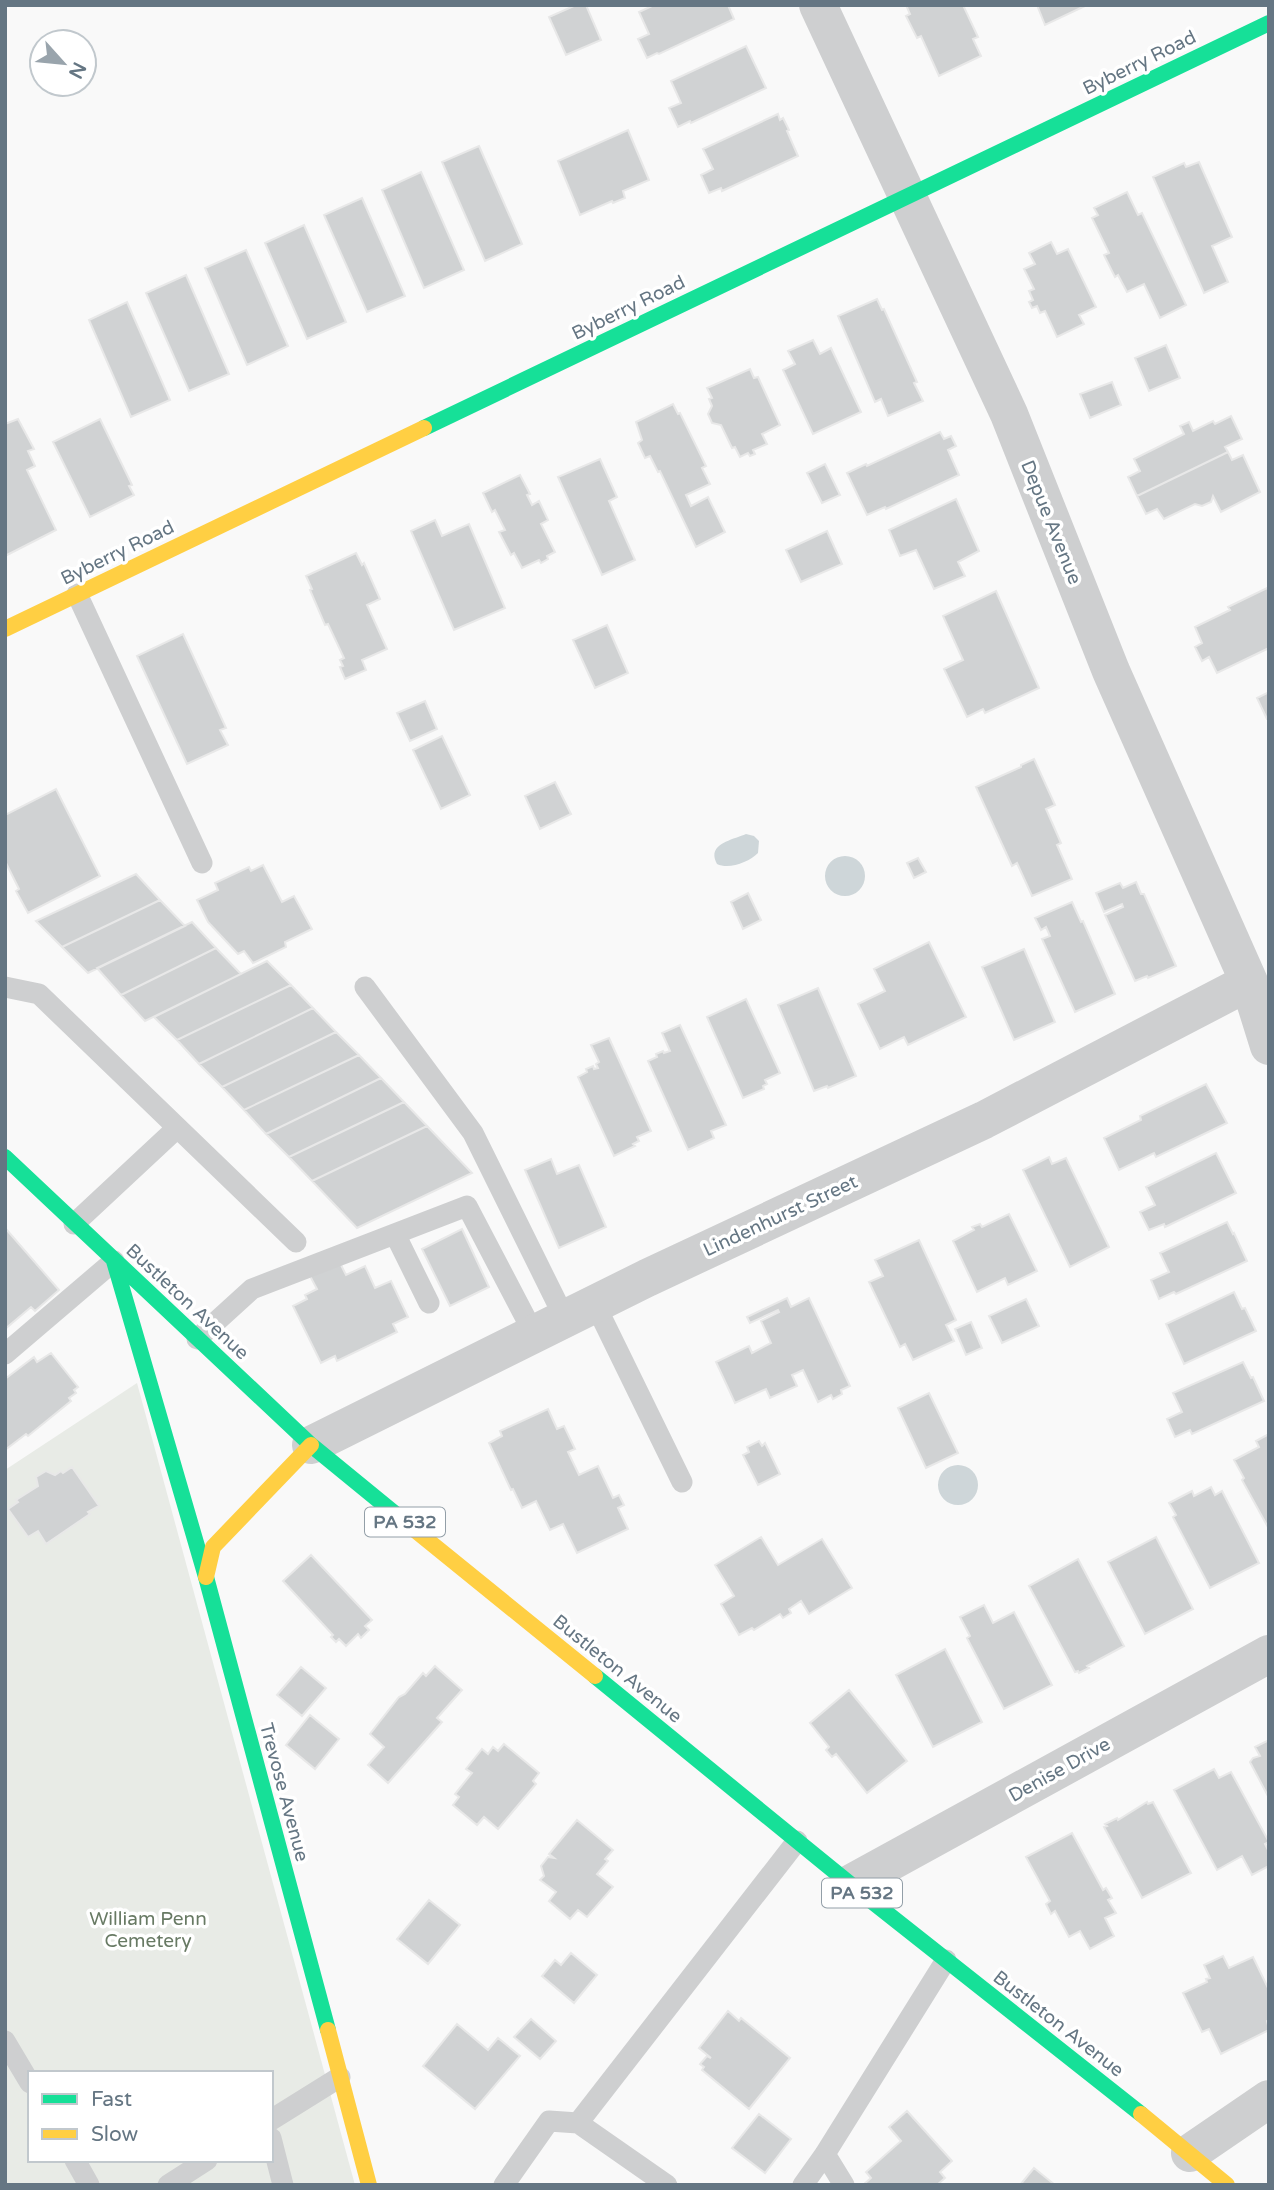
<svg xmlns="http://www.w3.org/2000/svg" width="1274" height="2190" viewBox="0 0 1274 2190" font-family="'Varela Round',sans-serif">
<rect width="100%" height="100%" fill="#f9f9f9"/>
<path fill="#e8ebe6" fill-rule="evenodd" d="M137 1383 355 2185H5V1470ZM30 2073H271V2160H30Z"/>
<path fill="#ced6d9" d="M746 834 754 836 759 841 758 853C749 862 729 870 717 864 706 844 732 840 746 834Z
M825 876a20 20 0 1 1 40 0a20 20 0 1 1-40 0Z
M938 1485a20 20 0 1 1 40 0a20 20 0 1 1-40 0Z"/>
<path fill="#d0d2d3" stroke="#e8e8e8" stroke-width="2" d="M576 5H586L601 40 566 55 549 17Z
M654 5H728L734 19 659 54 657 53 647 58 638 39 649 34 639 12Z
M906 5H963L978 37 973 39 981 56 939 76 921 36 917 38 906 16 910 14Z
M1037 5H1087L1045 25Z
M746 46 766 88 691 123 690 121 678 127 669 108 681 103 671 81Z
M778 114 780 120 783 118 789 130 787 131 798 156 722 191 721 188 709 193 701 175 713 169 703 149Z
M628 130 649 180 623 191 625 198 613 203 612 201 580 215 558 161Z
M479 146 522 244 485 261 442 162Z
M1199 162 1232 237 1212 246 1228 282 1204 293 1153 177 1184 163 1186 167Z
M421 172 464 270 424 288 382 190Z
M1127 192 1138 215 1142 213 1186 305 1160 318 1144 284 1127 292 1118 275 1115 277 1104 255 1109 253 1092 218 1098 215 1094 208Z
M362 198 405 296 367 312 324 215Z
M304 225 346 322 307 339 265 243Z
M1051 242 1057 254 1068 249 1096 307 1079 315 1084 324 1057 337 1045 311 1040 313 1037 306 1032 308 1029 302 1033 300 1029 291 1034 289 1024 269 1035 264 1029 253Z
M246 250 288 346 247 365 205 268Z
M186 275 229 374 189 391 146 293Z
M877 299 882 310 884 309 917 382 914 383 923 401 888 416 881 399 875 402 838 316Z
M127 302 170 400 131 417 89 320Z
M813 340 820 354 831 348 861 412 813 434 783 370 795 364 788 351Z
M1166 345 1180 378 1149 391 1135 358Z
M750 369 754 378 758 377 780 425 762 434 767 444 753 450 755 454 750 456 748 453 740 457 735 447 732 448 721 425 712 423 708 414 712 406 709 399 712 398 707 388Z
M1112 382 1121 405 1090 418 1080 394Z
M673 404 678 414 680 413 706 466 702 468 710 484 686 495 691 506 708 497 725 532 696 547 660 471 658 472 650 456 645 458 638 443 642 440 636 422Z
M1231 416 1242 439 1225 447 1228 452 1137 496 1128 477 1140 471 1134 459 1184 434 1180 426 1189 422 1193 431 1213 421 1215 424Z
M18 419 34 449 28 451 35 466 27 470 56 530 5 556V424Z
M100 419 132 485 129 486 134 495 90 517 53 442Z
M940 432 944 439 951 436 956 446 948 450 959 475 886 509 885 507 867 515 847 473 866 464 867 466Z
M1228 452 1232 460 1243 455 1260 492 1221 512 1213 496 1211 502 1202 506 1195 504 1164 519 1157 509 1146 514 1137 496Z
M600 459 617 497 609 501 635 560 602 575 558 477Z
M825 464 840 495 822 503 807 473Z
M520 475 530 494 527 495 532 505 539 501 548 520 541 524 555 552 547 556 548 559 541 563 539 560 522 568 514 553 511 555 499 532 505 530 495 510 492 512 483 493Z
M956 499 979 551 958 562 965 576 934 589 916 550 900 556 889 530Z
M435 520 442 536 469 524 505 608 454 630 411 531Z
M827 531 842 564 801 582 786 550Z
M356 553 362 565 364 563 380 599 367 605 387 649 362 660 366 670 345 679 340 667 343 666 340 660 344 658 328 624 325 625 310 590 312 589 306 576Z
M1267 588 1269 592V648L1217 673 1209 657 1202 661 1195 647 1202 643 1195 627 1230 610 1228 607Z
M996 591 1039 688 985 713 983 709 967 717 944 669 963 660 943 616Z
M607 625 628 673 595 688 573 640Z
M183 634 226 728 220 730 228 745 187 764 137 656Z
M1269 692V719H1267L1257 698Z
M425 701 437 729 410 741 397 713Z
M442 736 470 795 441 809 413 750Z
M1034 759 1055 805 1046 809 1061 843 1057 845 1072 879 1032 896 1017 863 1012 866 976 787 1021 767V765Z
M555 782 571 814 540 829 525 796Z
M56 789 100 876 28 913 16 891 19 889 5 861V815Z
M918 858 926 872 914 878 907 863Z
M263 865 282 902 294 896 312 929 285 942 286 947 253 963 244 951 238 954 208 922 197 900 218 890 215 883 249 867 251 871Z
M136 874 160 900 62 947 36 921Z
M1136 882 1141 894H1144L1176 966 1148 978 1147 976 1135 981 1105 915 1123 907 1122 904 1104 912 1096 893 1120 883 1123 888Z
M748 893 761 920 743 929 731 902Z
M160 900 185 926 88 973 62 947Z
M1072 902 1081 922 1083 921 1115 994 1075 1012 1042 939 1050 936 1046 927 1041 930 1035 918Z
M192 922 216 948 121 995 97 968Z
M929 942 966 1017 908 1045 904 1037 880 1049 858 1004 885 991 874 969Z
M216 948 241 974 145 1021 121 995Z
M1024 949 1055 1022 1014 1040 982 967Z
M267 961 291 985 177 1040 154 1017Z
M291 985 313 1008 199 1064 177 1040Z
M818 988 856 1076 828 1088 827 1086 814 1091 778 1005Z
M746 999 780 1073 765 1080 767 1084 763 1086 764 1089 743 1098 707 1017Z
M313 1008 336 1032 222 1087 199 1064Z
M680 1025 726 1125 711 1131 714 1138 688 1150 648 1061 657 1057 656 1054 663 1051 664 1053 670 1051 662 1033Z
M336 1032 359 1055 244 1110 222 1087Z
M609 1038 651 1131 637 1137 639 1141 633 1144 635 1146 614 1156 578 1077 587 1072 586 1069 593 1066 594 1069 598 1068 596 1064 599 1062 591 1045Z
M359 1055 381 1078 266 1134 244 1110Z
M381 1078 404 1102 289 1157 266 1134Z
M1206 1084 1227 1123 1156 1157 1154 1153 1119 1170 1104 1138 1141 1120 1140 1116Z
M404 1102 427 1126 312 1181 289 1157Z
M427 1126 472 1173 357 1228 312 1181Z
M1216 1153 1236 1193 1165 1227 1164 1224 1149 1230 1140 1212 1155 1205 1146 1187Z
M1049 1157 1052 1164 1066 1158 1109 1247 1070 1267 1023 1170Z
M551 1159 557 1174 579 1165 606 1227 559 1248 525 1170Z
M1009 1214 1037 1271 1008 1285 1005 1278 977 1292 953 1241 974 1230 972 1227 980 1224 982 1227Z
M1227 1222 1233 1234 1234 1233 1247 1261 1176 1294 1174 1292 1159 1299 1151 1280 1169 1272 1160 1253Z
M6 1229 59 1290 35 1311 31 1307 5 1329Z
M462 1229 489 1287 450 1306 422 1249Z
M919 1240 956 1320 946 1325 954 1341 913 1360 905 1344 900 1347 869 1282 883 1276 875 1260Z
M339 1261 346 1275 365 1266 375 1288 391 1281 408 1317 393 1324 397 1332 337 1361 335 1356 321 1363 293 1306 307 1299 305 1295 317 1289 310 1276Z
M1234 1292 1242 1309 1245 1308 1256 1331 1184 1364 1166 1324Z
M787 1298 791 1307 809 1298 850 1386 841 1390 842 1394 833 1399 831 1395 818 1402 803 1370 792 1375 797 1386 770 1398 766 1389 735 1403 716 1362 749 1346 752 1353 771 1343 761 1321 779 1312 778 1310 750 1323 747 1317Z
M1026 1299 1039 1326 1002 1343 989 1316Z
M971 1322 982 1348 966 1355 955 1329Z
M51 1353 78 1387 74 1390 76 1393 69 1398 71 1401 28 1436 26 1434 5 1450V1379L34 1357 37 1362Z
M1243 1362 1251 1378 1253 1377 1264 1401 1192 1434 1190 1430 1175 1437 1167 1419 1182 1412 1173 1393Z
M929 1393 958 1453 926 1468 898 1408Z
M548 1409 557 1429 564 1426 575 1449 568 1452 579 1475 598 1466 613 1498 619 1495 624 1505 618 1508 628 1529 577 1553 563 1524 550 1530 536 1501 522 1508 513 1489 511 1490 489 1443 502 1436 500 1431Z
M1269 1434V1529L1242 1480 1244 1478 1234 1460 1259 1447 1256 1441Z
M759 1441 762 1446 765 1443 780 1474 758 1485 743 1455 749 1452 747 1447Z
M72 1467 99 1506 88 1512 90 1514 46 1544 38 1531 28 1537 8 1509 18 1502 16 1500 38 1486 36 1477 46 1471 55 1475 61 1471 63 1473Z
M1211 1487 1215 1495 1222 1491 1259 1563 1210 1588 1173 1517 1176 1515 1169 1503 1192 1491 1194 1496Z
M761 1537 778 1565 822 1539 852 1588 809 1614 801 1601 789 1609 791 1613 783 1618 780 1614 754 1630 752 1628 739 1635 721 1604 734 1596 715 1565Z
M1156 1537 1193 1609 1145 1634 1108 1562Z
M311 1555 372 1620 365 1626 369 1630 361 1638 358 1634 346 1646 339 1639 336 1642 331 1637 333 1635 283 1581Z
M1078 1559 1124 1646 1087 1666 1089 1668 1079 1673 1078 1671 1075 1672 1029 1586Z
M984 1605 993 1623 1014 1612 1052 1685 1004 1709 967 1638 970 1636 960 1617Z
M945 1649 982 1722 933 1747 896 1675Z
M435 1666 462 1690 437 1718 442 1722 388 1783 368 1765 384 1747 370 1734 399 1697 405 1694 423 1673 426 1676Z
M301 1667 326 1688 302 1716 277 1695Z
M849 1690 907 1761 867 1793 836 1754 832 1757 826 1750 829 1747 810 1723Z
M310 1715 339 1739 315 1769 286 1745Z
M1269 1740V1798L1250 1762 1253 1758 1260 1756 1255 1747Z
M504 1744 539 1773 533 1781 536 1784 498 1829 484 1817 477 1825 453 1805 459 1797 455 1794 472 1773 466 1769 482 1749 488 1754 493 1747 498 1751Z
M1214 1769 1219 1778 1231 1772 1269 1842 1265 1844 1269 1852V1866L1252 1875 1242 1856 1217 1870 1174 1790Z
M1147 1802 1148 1804 1153 1802 1191 1873 1142 1898 1104 1827 1107 1826 1105 1824 1117 1818 1118 1820Z
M577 1820 613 1850 605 1859 608 1861 597 1874 613 1887 587 1917 578 1910 570 1919 549 1901 556 1892 540 1880 544 1876 541 1866 548 1857 554 1858 549 1854Z
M1072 1833 1103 1890 1106 1888 1112 1898 1108 1900 1116 1913 1105 1918 1114 1936 1090 1949 1080 1931 1069 1937 1055 1911 1051 1914 1046 1904 1050 1901 1026 1857Z
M429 1900 460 1925 428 1964 397 1939Z
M571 1953 597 1975 574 2003 542 1976 555 1960 561 1965Z
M1223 1956 1229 1968 1253 1957 1269 1990V2020L1267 2021 1269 2030 1221 2054 1209 2029 1202 2032 1183 1993 1207 1982 1206 1979 1210 1978 1204 1965Z
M728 2011 739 2021 741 2018 790 2058 749 2109 702 2070 704 2067 700 2064 707 2056 711 2058 699 2048Z
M531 2019 556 2041 540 2059 514 2037Z
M457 2024 488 2050 498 2038 520 2056 475 2109 423 2066Z
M907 2111 952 2161 940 2172 945 2178 937 2185H863L871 2178 866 2172 901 2141 889 2127Z
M759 2114 791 2139 765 2173 732 2148Z
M1034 2168 1055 2185H1020Z"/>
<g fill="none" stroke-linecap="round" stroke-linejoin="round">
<path stroke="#cecfd0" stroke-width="21" d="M77 594 202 863
M5 987 39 994 296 1242
M365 987 473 1133 565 1319
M74 1224 177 1128
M395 1234 429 1303
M595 1304 682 1482
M197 1339 252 1289 467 1206 534 1334
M5 1354 114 1261
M5 2041 30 2083
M271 2120 340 2077
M578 2123 797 1841
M271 2138 283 2185
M825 2154 844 2185
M75 2160 89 2185
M168 2185 207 2160
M504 2185 549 2121 578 2123 667 2185
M803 2185 825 2154 946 1960"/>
<path stroke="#cecfd0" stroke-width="38" d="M818 5 1009 414 1111 671 1249 982 1269 1046
M311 1445 647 1278 984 1120 1249 982
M850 1884 1269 1654
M1190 2153 1269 2099"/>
<path stroke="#16e098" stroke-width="16" d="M424 428 1269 23
M5 1157 311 1445 410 1526
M114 1261 206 1577 328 2030
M595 1676 850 1884 1141 2114"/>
<path stroke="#ffcf43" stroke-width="16" d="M5 629 424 428
M410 1526 595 1676
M206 1577 213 1547 311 1445
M328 2030 369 2185
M1141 2114 1227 2185"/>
</g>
<g text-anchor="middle" stroke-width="7" stroke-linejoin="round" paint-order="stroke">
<g fill="#fff" stroke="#939fa8" stroke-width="2">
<rect x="365" y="1507.5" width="80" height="29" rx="5"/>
<rect x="822" y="1878.5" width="80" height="29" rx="5"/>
</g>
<g font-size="18" font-weight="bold" fill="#657683">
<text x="405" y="1528">PA 532</text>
<text x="862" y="1899">PA 532</text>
</g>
<g font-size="19" fill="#657683" stroke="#fff">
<text transform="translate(1139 62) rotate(-26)" y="7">Byberry Road</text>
<text transform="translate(628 307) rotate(-26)" y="7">Byberry Road</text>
<text transform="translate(1052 522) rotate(68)" y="7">Depue Avenue</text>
<text transform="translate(117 552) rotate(-26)" y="7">Byberry Road</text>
<text transform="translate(780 1215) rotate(-25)" y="7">Lindenhurst Street</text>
<text transform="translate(188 1301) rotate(43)" y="7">Bustleton Avenue</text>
<text transform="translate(618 1668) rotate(39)" y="7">Bustleton Avenue</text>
<text transform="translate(1059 1769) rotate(-29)" y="7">Denise Drive</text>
<text transform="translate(285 1792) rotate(75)" y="7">Trevose Avenue</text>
<text transform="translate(1059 2023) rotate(38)" y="7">Bustleton Avenue</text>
</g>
<g font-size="19" fill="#687a64" stroke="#fff">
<text x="148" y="1925">William Penn<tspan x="148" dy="22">Cemetery</tspan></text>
</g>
</g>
<rect width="1274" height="2190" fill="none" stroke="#657683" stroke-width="14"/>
<rect x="28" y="2071" width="245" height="91" fill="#ffffff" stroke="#c1c8cd" stroke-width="2"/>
<rect x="42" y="2094" width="35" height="10" fill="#16e098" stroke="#c1c8cd" stroke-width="2"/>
<text x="91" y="2106" font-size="21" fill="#657683">Fast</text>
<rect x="42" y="2129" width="35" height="10" fill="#ffcf43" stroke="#c1c8cd" stroke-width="2"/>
<text x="91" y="2141" font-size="21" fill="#657683">Slow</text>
<g transform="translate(63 63) rotate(117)"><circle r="33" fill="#ffffff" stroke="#c1c8cd" stroke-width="2"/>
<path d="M0-5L12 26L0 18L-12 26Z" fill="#99a4ac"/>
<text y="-10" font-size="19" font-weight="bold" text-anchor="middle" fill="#657683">N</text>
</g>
</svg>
